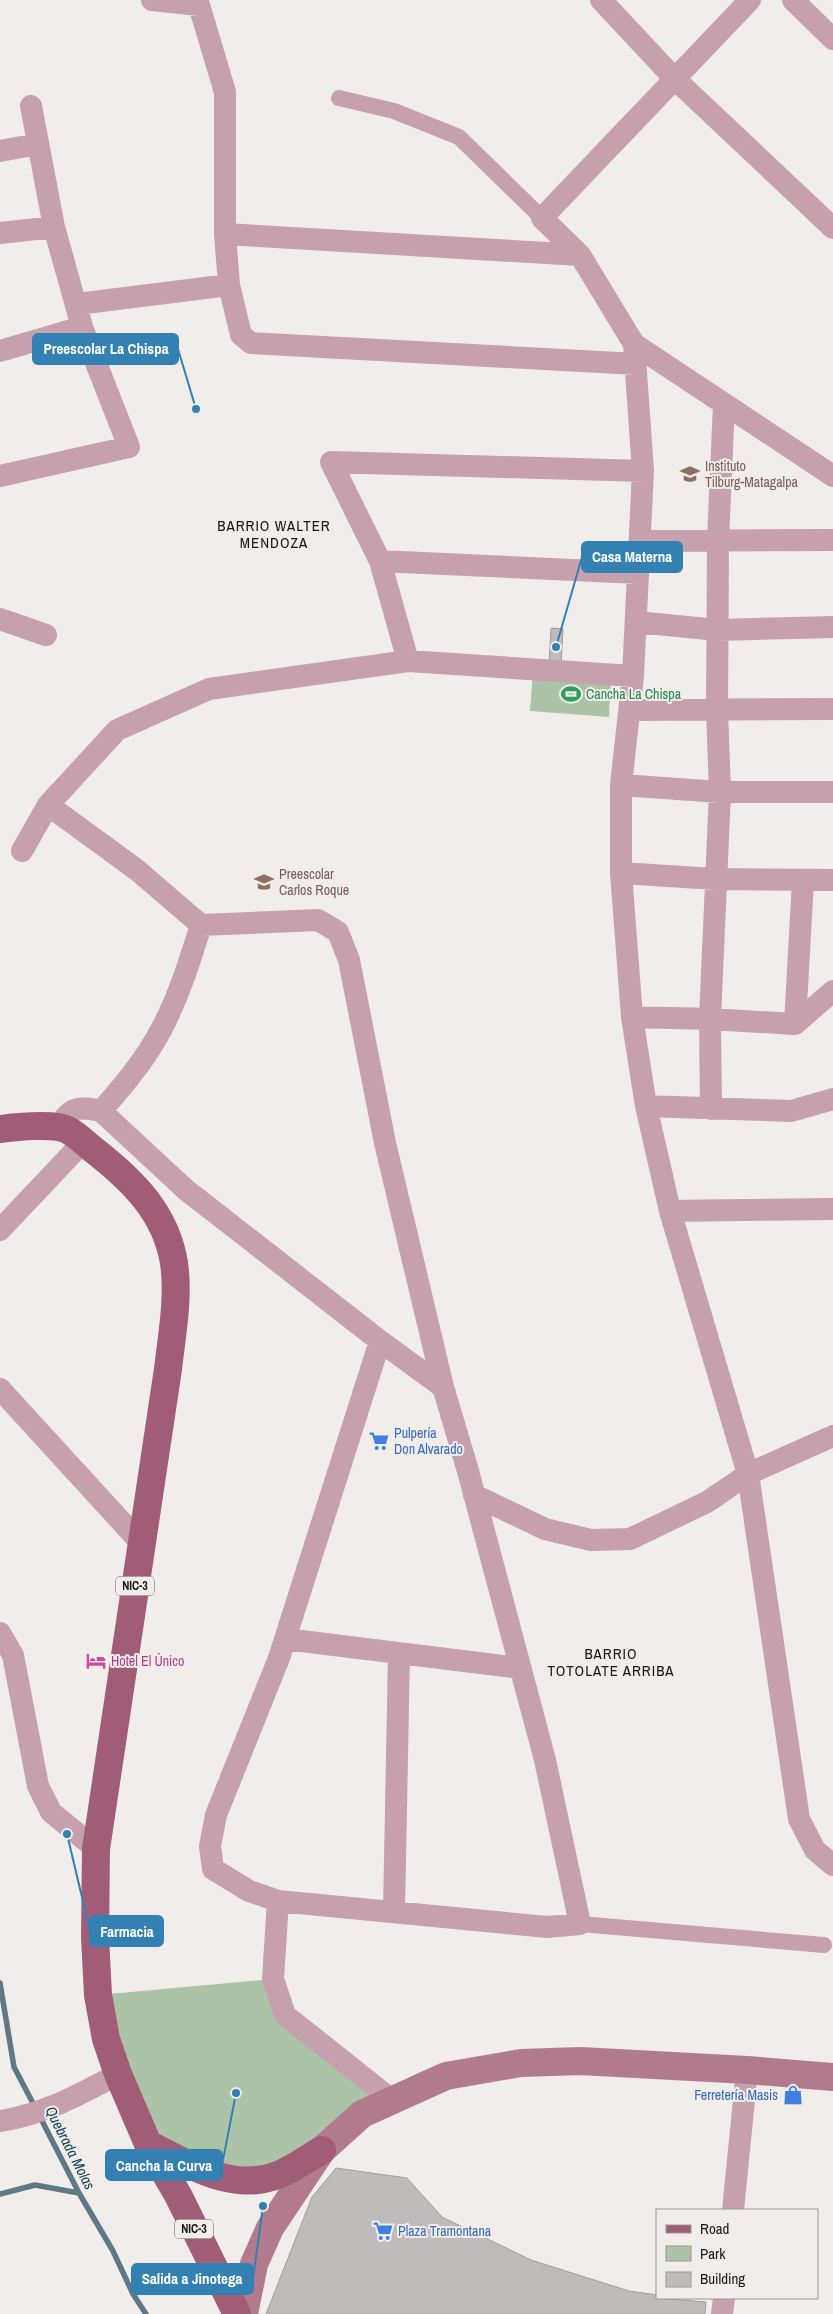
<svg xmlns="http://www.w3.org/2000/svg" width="833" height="2314" viewBox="0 0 833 2314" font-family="'Archivo Narrow',sans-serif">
<rect width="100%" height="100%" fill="#f0edeb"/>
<path fill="#adc3a7" d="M533 672 611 677 609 717 530 711Z
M273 1979 285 2015 392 2100 254 2182 148 2144 98 1995Z"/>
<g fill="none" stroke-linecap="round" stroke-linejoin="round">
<path stroke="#5f7886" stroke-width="5.5" d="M0 1983 14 2067 35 2107
M39 2115 79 2193 113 2251 133 2294 146 2314
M0 2194 35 2185 79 2193"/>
</g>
<path fill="#bfbbbb" stroke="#a29e9e" d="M551 628 563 629 561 665H549Z
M336 2168 407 2178 442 2217 531 2260 629 2291 657 2295V2298L706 2302 705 2314H266L312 2197Z"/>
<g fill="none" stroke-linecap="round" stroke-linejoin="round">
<path stroke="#c7a0ad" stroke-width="16" d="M339 98 394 111 459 137 542 218
M580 1924 824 1945"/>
<path stroke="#c7a0ad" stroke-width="22" d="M152 0 199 5 225 92V234L229 285 241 335 251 343 636 364
M601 0 675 79 833 228
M750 0 542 218 580 255 634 344 643 471 633 676 621 785V873L632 1017 646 1106 670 1211 748 1474 799 1819 815 1850 833 1865
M793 0 833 39
M0 151 38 144
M0 233 54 227
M225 234 580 255
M77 304 229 285
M634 344 833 476
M0 351 82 327
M0 476 129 447 82 327 54 227 31 106
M641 541 833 540
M380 561 638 573
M0 619 46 635
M636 622 718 630 833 627
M408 661 380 561 331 462 643 471
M631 710 833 709
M621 785 720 792H833
M48 805 137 870 201 925C190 960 179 996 162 1028 146 1059 124 1085 101 1111 75 1106 72 1107 57 1128
M22 851 48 805 117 730 209 689 408 661 633 676
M621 873 715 879 833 880
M201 925 318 920 338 932 349 960 385 1143 443 1387 468 1471 545 1760 580 1924 547 1927 278 1901 249 1891 213 1869 210 1846 216 1815 279 1658 380 1341
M632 1017 710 1019 795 1024 833 991
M795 1024 803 880
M646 1106 791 1111 833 1099
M711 1109 710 1019 720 792 717 710 718 540 724 404
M101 1111 185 1189 380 1341 443 1387
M670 1211 833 1209
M0 1230 83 1142
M0 1389 141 1543
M474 1495 545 1529 591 1540 630 1539 707 1502 748 1474 833 1436
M0 1633 13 1655 38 1786 51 1812 96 1849
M285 1639 520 1668
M278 1901 273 1979 285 2015 392 2100
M394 1912 399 1653
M0 2121C43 2115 80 2094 118 2074
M733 2210 747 2070
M722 2314 724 2298"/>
<path stroke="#b17a8d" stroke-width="28" d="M244 2314 254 2264 270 2228 322 2150 362 2114 446 2076 521 2063 580 2061 747 2070 833 2077"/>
<path stroke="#a15d77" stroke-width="28" d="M0 1129C16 1127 54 1123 68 1130 77 1135 86 1144 95 1151 133 1181 166 1213 174 1263 179 1297 172 1334 168 1369L96 1849 95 1937 98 1995 106 2039 118 2074 148 2144 178 2195 237 2314
M148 2144C189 2164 232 2193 278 2175 293 2169 308 2158 322 2150"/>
</g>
<defs>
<symbol id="school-bare" viewBox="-9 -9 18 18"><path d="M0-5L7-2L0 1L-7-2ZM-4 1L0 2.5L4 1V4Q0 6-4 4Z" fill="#8d6e63" stroke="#f0edeb" stroke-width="2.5" paint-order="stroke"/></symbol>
<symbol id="stadium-bare" viewBox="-9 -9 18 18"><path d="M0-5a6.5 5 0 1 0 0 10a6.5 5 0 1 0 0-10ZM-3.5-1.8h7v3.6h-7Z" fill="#2e9e5b" stroke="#f0edeb" stroke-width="2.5" paint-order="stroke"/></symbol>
<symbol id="supermarket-bare" viewBox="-9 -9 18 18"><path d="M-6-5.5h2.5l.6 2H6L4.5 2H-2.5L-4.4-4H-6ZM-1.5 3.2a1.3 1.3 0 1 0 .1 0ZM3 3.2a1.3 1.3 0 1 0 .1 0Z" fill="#3f7fe0" stroke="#f0edeb" stroke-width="2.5" paint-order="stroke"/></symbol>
<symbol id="hotel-bare" viewBox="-9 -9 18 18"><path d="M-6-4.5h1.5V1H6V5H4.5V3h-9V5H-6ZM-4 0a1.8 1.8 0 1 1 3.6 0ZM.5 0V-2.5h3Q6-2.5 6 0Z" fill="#d1479c" stroke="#f0edeb" stroke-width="2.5" paint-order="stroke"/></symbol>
<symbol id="shop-bare" viewBox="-9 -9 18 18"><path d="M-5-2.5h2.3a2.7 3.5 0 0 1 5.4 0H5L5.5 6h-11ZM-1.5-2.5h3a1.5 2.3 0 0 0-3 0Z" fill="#3f7fe0" stroke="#f0edeb" stroke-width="2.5" paint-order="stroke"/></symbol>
</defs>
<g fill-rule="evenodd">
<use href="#school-bare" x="676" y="460" width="28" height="28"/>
<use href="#stadium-bare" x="557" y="680" width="28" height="28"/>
<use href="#school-bare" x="250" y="868" width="28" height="28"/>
<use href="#supermarket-bare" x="365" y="1427" width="28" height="28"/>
<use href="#hotel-bare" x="82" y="1647" width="28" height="28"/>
<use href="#shop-bare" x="779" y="2081" width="28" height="28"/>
<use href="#supermarket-bare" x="369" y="2217" width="28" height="28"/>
</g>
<g text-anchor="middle" stroke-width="4" stroke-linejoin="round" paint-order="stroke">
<g fill="#f0edeb" stroke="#5a5857" stroke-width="1">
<rect x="116" y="1576.5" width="38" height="19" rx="4"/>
<rect x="175" y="2219.5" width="38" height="19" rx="4"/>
</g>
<g font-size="12" font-weight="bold" fill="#191817">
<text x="135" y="1590">NIC-3</text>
<text x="194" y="2233">NIC-3</text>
</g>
<g font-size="14" fill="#785e54" stroke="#f0edeb" text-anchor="start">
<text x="705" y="471">Instituto<tspan x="705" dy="16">Tilburg-Matagalpa</tspan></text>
<text x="279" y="879">Preescolar<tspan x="279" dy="16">Carlos Roque</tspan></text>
</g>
<g font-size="14" fill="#27864d" stroke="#f0edeb" text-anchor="start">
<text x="586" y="699">Cancha La Chispa</text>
</g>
<g font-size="14" fill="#366cbe" stroke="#f0edeb" text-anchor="start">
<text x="394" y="1438">Pulpería<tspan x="394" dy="16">Don Alvarado</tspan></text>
<text x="778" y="2100" text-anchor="end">Ferretería Masis</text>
<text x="398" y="2236">Plaza Tramontana</text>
</g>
<g font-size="14" fill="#b23c85" stroke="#f0edeb" text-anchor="start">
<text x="111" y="1666">Hotel El Único</text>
</g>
<g font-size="15" letter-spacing="1" fill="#191817" stroke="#f0edeb">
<text x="274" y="531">BARRIO WALTER<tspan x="274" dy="17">MENDOZA</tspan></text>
<text x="611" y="1659">BARRIO<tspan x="611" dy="17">TOTOLATE ARRIBA</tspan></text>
</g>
<g font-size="15" font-style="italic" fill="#15455b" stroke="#f0edeb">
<text transform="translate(70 2148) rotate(63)" y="5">Quebrada Molas</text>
</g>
</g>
<path fill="none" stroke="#3381b3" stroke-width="2" d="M196 409L178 349M556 647L582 557M67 1834L90 1931M236 2093L222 2165M263 2206L253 2279"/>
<g fill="#3381b3" stroke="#f0edeb" stroke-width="2">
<circle cx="196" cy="409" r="5"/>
<circle cx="556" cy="647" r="5"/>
<circle cx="67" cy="1834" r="5"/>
<circle cx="236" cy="2093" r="5"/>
<circle cx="263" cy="2206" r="5"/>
</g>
<g fill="#3381b3" stroke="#3381b3" stroke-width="2">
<rect x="33" y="334" width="145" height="30" rx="5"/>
<rect x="582" y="542" width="100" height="30" rx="5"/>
<rect x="90" y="1916" width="73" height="30" rx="5"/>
<rect x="106" y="2150" width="116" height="30" rx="5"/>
<rect x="132" y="2264" width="121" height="30" rx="5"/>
</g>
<g font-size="15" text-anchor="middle" font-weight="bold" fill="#fff">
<text x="106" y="354">Preescolar La Chispa</text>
<text x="632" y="562">Casa Materna</text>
<text x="127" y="1937">Farmacia</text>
<text x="164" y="2171">Cancha la Curva</text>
<text x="192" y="2284">Salida a Jinotega</text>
</g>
<rect x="656" y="2209" width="162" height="90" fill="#f0edeb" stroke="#9a9896"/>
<rect x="666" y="2225" width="25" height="8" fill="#a15d77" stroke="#9a9896"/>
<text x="700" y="2234" font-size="15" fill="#191817">Road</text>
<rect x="666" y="2246" width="25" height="15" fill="#adc3a7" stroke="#9a9896"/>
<text x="700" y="2259" font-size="15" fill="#191817">Park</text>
<rect x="666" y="2272" width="25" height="15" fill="#bfbbbb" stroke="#9a9896"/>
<text x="700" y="2284" font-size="15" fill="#191817">Building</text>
</svg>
